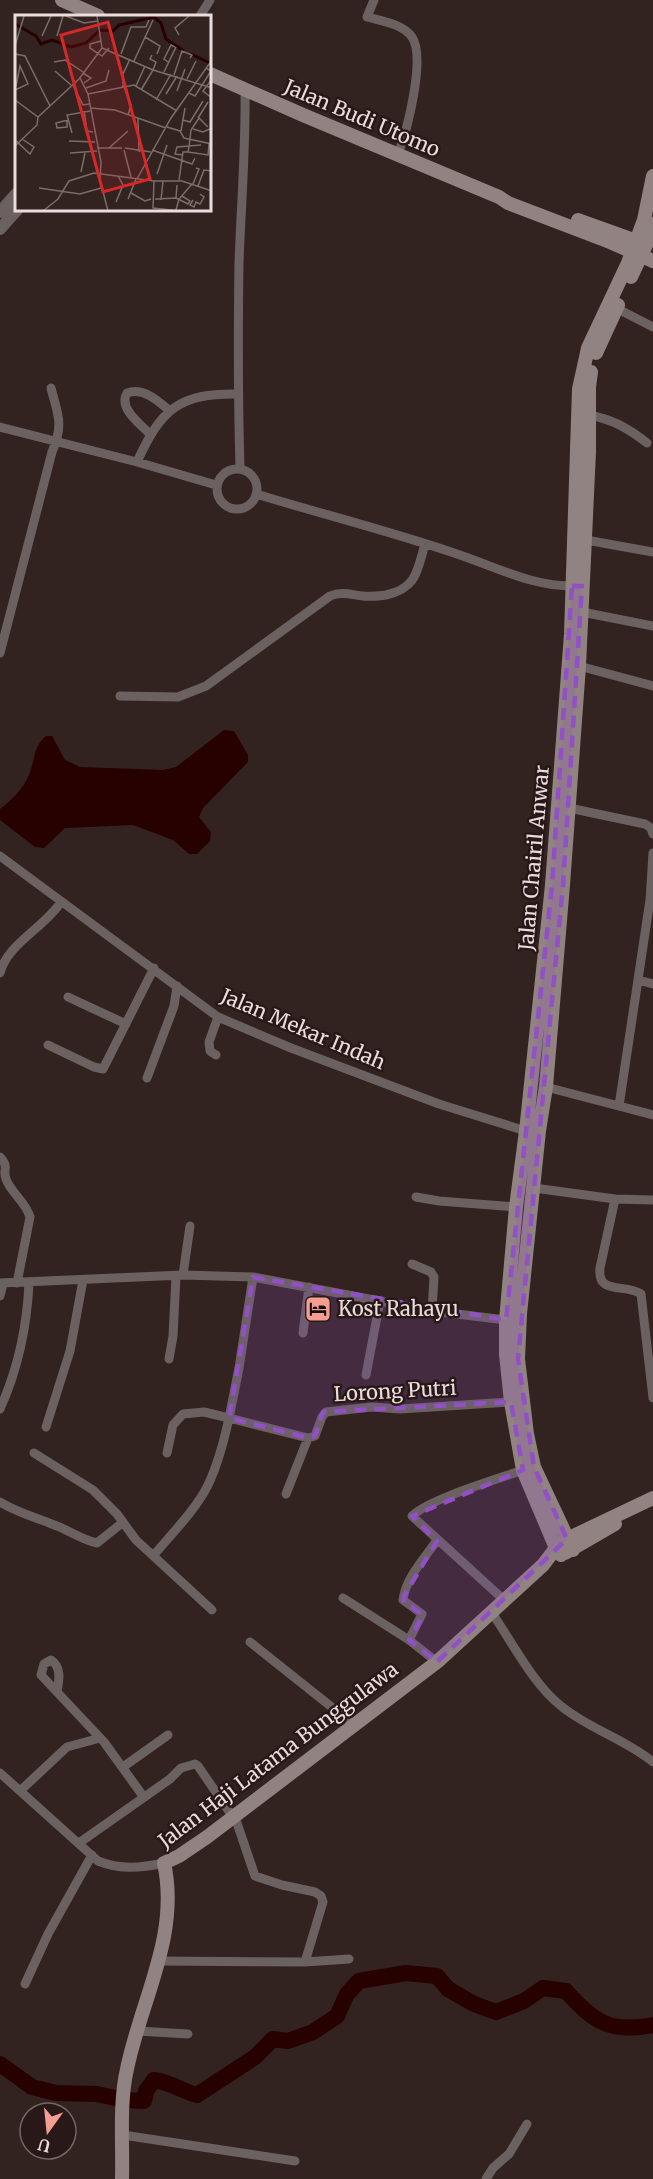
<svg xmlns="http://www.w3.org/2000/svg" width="653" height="2179" viewBox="0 0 653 2179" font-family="Merriweather,serif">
<rect width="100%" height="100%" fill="#322220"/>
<path fill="#270000" d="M224 730 234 731 248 755V762L203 808 199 817 211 832 210 841 197 854H189L173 840 133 825 65 828 44 848 35 847 0 820V809C12 800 23 789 29 775 35 760 33 747 46 736H52L65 760 80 767 163 770 176 767Z"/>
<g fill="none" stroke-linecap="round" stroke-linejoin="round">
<path stroke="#270000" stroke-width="16" d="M0 2064 32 2087 56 2093 97 2094 124 2100 144 2101 146 2091 154 2080C170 2082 182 2091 197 2095L255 2057 273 2039 288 2041 313 2032 337 2016 347 1994 359 1981 406 1973 437 1976 448 1989 474 2004 496 2012 524 2001 543 1988 566 1991C594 2023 611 2033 653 2025"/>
<path stroke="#6a6160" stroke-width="9" d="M374 0 367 17C382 21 403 24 412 37 426 58 407 131 398 154
M200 16 210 0
M616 308 653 327
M588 415C612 419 628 428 647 443
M0 427 137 462 216 485
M150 434C140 424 118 408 127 393 144 387 158 401 170 411
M137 462C161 409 179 393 238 394
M240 468C238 400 238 332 239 263 241 205 246 148 245 90
M217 489a20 20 0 1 1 40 0a20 20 0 1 1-40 0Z
M256 494C322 514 389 531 454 553 497 567 531 587 577 586
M586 540 653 552
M582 612 653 626
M0 653 52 452C64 424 58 415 51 388
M579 666 653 686
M120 696 178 697 206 686 330 596C341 591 352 595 363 596 371 597 378 596 386 595 417 588 417 571 425 544
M569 808 645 824 651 828 653 834
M0 856 218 1017 291 1048 439 1104 526 1131
M0 973C7 944 44 928 61 902
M638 980 653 984
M68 997 126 1024
M48 1045 94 1067 103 1069 154 968
M216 1055 210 1051 209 1042 218 1017
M147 1078 174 1006 177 986
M546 1087 653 1115
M619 1106 650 900 653 853
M0 1157C10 1168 2 1169 6 1179 11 1193 26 1202 30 1217L17 1283
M534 1188 615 1199 600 1268C597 1296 626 1283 641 1294L653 1398
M416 1197 439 1201 516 1207
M615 1199 653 1200
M412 1264 431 1272 434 1277 432 1311
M183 1275 190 1226
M0 1283 183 1275 253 1277 432 1311 506 1320
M0 1296 3 1284
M303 1333 309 1287
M169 1359 173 1336 176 1276
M366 1375 380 1301
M0 1409C18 1369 27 1326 29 1283
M46 1427 70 1351 83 1280
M34 1453 93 1490 117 1514 136 1540 212 1610
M167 1453 173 1425 183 1414 204 1412 229 1418 239 1368 253 1277
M286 1494 308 1438
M0 1502C18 1513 38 1518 57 1526 70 1531 83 1540 97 1543L122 1523
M154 1555C172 1533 195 1511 208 1485 218 1464 224 1441 229 1418L308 1438 315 1436 322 1417 326 1412 372 1407 400 1409 511 1402
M343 1598 409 1640
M504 1600 412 1516C429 1499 498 1479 523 1470
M492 1613C512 1642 533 1684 561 1706 589 1729 625 1739 653 1762
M250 1642 353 1724
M437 1662 409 1640 422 1614 403 1600C406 1577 425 1558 437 1540
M57 1692C59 1681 62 1667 51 1660L44 1664 41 1675 104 1742 143 1796
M123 1767 168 1735
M0 1773 98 1861C120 1870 141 1868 164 1863
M20 1791 67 1747 100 1738
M79 1843 170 1779 181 1768 195 1764 198 1766 237 1823 255 1876 282 1885 315 1892 321 1896 323 1902 305 1962 160 1961
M305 1962 349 1959
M25 1984 48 1934 92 1855
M138 2031 188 2034
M123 2135 295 2161
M486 2179 493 2168 509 2154 527 2124"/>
<path stroke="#6a6160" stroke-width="12" d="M0 212 16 194
M0 229 17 210"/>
<path stroke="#918381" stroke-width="14" d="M62 0 98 16
M210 74 303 115 499 197 508 203 610 242 653 261
M578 220 645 244
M631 277 646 245 653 224
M596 353 618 305
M573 1550 534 1467 527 1434 518 1359 520 1314 539 1131 546 1087 563 885 579 666 589 452V387L591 372
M565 1553 615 1524
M561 1555 556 1548 523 1470 511 1402 506 1354V1320L516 1207 526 1131 552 885 571 634 579 389 588 348 628 263 644 220 653 176
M122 2179C123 2143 119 2104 127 2069 141 2000 180 1935 164 1863L179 1856 207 1837 437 1662 543 1565 556 1548 567 1539 653 1498"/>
</g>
<path fill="#9150c5" fill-opacity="0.2" stroke="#9150c5" stroke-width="4.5" stroke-dasharray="12 8" stroke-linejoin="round" d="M572 586H582L563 885 518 1359 534 1467 567 1539 437 1662 409 1640 423 1615 404 1602V1596L437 1541 412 1516 523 1470 511 1402 323 1412 315 1436 308 1438 229 1418 253 1277 506 1320 552 885Z"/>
<defs>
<symbol id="hotel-square" viewBox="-11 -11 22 22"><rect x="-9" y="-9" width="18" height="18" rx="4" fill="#f59c93" stroke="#281817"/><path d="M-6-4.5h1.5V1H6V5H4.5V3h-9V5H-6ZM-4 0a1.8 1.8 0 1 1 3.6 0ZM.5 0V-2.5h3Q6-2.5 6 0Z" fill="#111"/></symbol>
</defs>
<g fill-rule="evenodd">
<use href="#hotel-square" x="303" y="1294" width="30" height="30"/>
</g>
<g text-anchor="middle" stroke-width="5" stroke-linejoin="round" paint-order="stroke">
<g font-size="20" fill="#e9dedd" stroke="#281817">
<text transform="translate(362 118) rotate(23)" y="7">Jalan Budi Utomo</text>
<text transform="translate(534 858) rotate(-85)" y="7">Jalan Chairil Anwar</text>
<text transform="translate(303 1029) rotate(23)" y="7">Jalan Mekar Indah</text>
<text transform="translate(395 1391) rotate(-3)" y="7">Lorong Putri</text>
<text transform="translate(278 1755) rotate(-37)" y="7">Jalan Haji Latama Bunggulawa</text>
</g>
<g font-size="20" fill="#e9dedd" stroke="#281817" text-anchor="start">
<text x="338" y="1316">Kost Rahayu</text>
</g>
</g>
<g transform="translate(15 15)">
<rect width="196" height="196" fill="#322220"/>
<path fill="none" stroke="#270000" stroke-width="3" d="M0 9 21 21 26 29 37 25 56 32 71 28 85 15 98 16 104 10 139 2 146 8 151 24 169 36M176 39 197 49"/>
<path fill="none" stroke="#7b6d6c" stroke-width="1.5" d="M51 1 69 8 83 6M164 20 160 13 174 1M27 21 36 1M42 21 48 1M130 22 145 31 142 39M86 26 75 29V33L87 41 94 33M0 31 9 1M87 33 138 55 197 73M0 39 10 41 35 91M106 39 116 12H131L134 5M137 40 135 44 141 47 138 55M119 46 138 5M39 47 50 45 68 57M153 47 149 44 156 30 160 32M40 56 56 70M149 57 161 32M68 58 76 63 69 68M159 60 167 36 177 40 175 43M65 63 73 79 86 147 85 165 93 196M172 64 181 46M197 64 188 76 197 83M58 70 68 90 74 89M121 71 130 51M108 72V59L115 44M109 72 116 90 113 100M71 73 91 66 94 55M0 75 13 69 5 51 1 71M126 75 138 55M162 76 170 54M174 78 180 81 196 56 191 53M73 79 119 70 162 96M151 79 162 61M0 85 23 102 64 64 87 33 82 1M141 85 156 59M75 93 100 95 151 113M69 96 72 116 78 117M183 103 193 87M123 104 124 137M52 105V112L42 113 41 108 49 106 54 105M168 105 175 107 188 86M152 112 165 116 169 123 197 129M178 114 188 117 197 113M166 116 170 93M57 118 52 100 75 96M0 125 15 139 19 132 7 124M54 126 80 127M0 131 22 110 23 102M174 132 176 115 184 103 193 112M82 133H107M94 133 113 116M110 133 136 137M109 135 116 162M137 135 177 149 180 143M173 137 193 140 194 129M55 138 82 136M168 140 160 139 162 132 186 130M66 157 70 138M142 159 152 130M122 164 156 103 197 45M164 165 168 137H173L174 132M139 166 138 193 165 196M178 169 184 154 181 153M162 170 161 183 173 189 175 186 167 181M183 171 189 155 197 156M24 173 65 179 86 173M116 178 130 186 136 184M113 184 121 164M140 184 162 183M146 185 148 166M178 185 175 190 179 192 181 187 185 189 189 182 185 179M101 187 108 170 103 161M161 195 164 184 177 169M28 196 43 184 54 166 79 158 139 166H167L197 176"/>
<path fill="#d62828" fill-opacity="0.15" stroke="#d62828" stroke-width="3" d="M93 7 135 164 88 177 46 20Z"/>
<rect width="196" height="196" fill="none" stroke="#e9dedd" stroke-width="3"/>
</g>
<g transform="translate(48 2131) rotate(195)"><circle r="28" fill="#281817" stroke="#756766" stroke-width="1.5"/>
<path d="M0-4.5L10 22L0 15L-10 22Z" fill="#f59c93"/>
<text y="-9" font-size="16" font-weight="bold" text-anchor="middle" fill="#e9dedd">U</text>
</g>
</svg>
